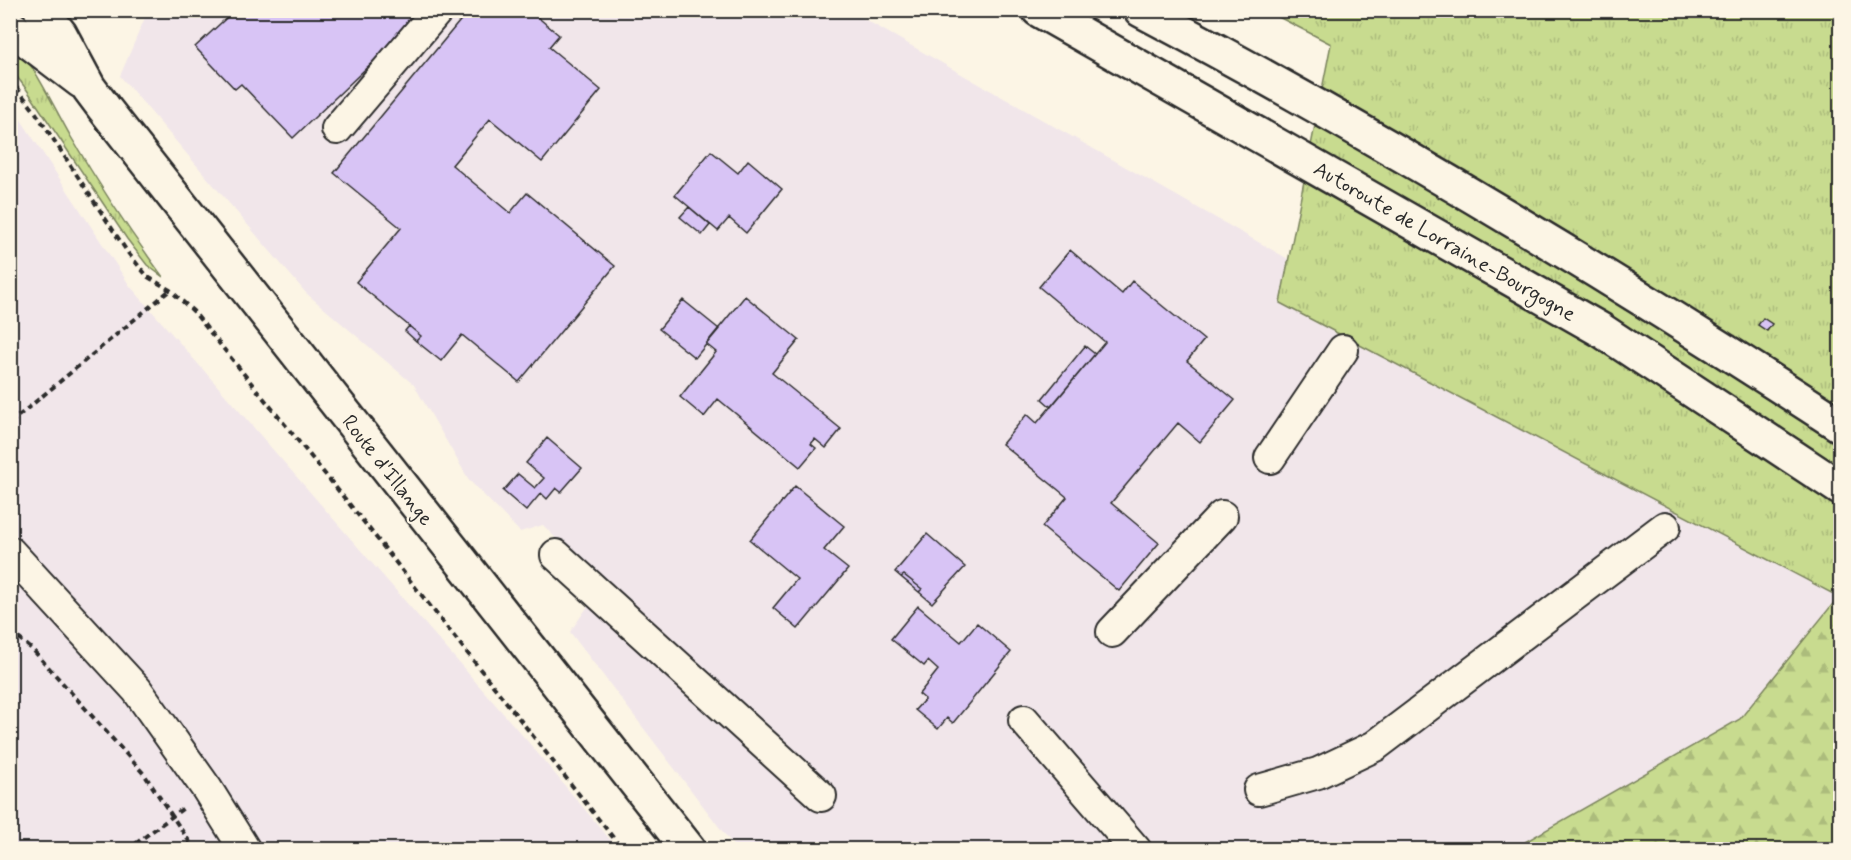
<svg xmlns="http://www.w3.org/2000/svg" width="1851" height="860" viewBox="0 0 1851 860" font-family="Mynerve,sans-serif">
<defs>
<pattern id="grass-tufts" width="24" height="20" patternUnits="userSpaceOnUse" patternTransform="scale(1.5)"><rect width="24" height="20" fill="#c8db8f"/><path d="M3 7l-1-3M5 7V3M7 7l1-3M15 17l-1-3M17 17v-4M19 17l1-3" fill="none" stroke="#acbc7c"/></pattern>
<pattern id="forest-firs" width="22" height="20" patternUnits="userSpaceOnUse" patternTransform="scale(1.5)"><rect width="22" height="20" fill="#c8db8f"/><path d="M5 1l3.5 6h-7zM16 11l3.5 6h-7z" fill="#acbc7c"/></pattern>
</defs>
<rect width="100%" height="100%" fill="#fcf5e5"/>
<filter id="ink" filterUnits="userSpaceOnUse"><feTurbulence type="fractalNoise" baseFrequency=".0167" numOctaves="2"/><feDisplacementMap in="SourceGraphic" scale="12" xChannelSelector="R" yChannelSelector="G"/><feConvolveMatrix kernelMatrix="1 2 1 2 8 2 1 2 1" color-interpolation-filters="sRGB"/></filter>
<g filter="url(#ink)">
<path fill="#f1e6ea" d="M145 11H850L1336 286 1840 584V745L1625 849H736L570 632 602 586 543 525 520 532 469 480 414 385 306 293 120 76 147 13Z
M10 103 130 286 529 743 618 849H11Z"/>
<path fill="url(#grass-tufts)" stroke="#7a835d" stroke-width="1.5" d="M1267 11H1840L1839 597 1280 303 1331 44Z
M10 38C36 67 52 104 71 137 99 185 130 232 163 277L147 265 127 239 27 90 11 69Z"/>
<path fill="url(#forest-firs)" stroke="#7a835d" stroke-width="1.5" d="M1840 595V849H1513L1740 719Z"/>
<path fill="#d8c4f5" stroke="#2b2b2b" stroke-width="1.5" d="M235 10H425L426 11 293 138 241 84 235 89 195 47Z
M469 10H529L559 35 549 47 601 90 542 162 490 119 452 165 510 213 527 193 615 266 519 382 462 335 441 361 416 341 421 336 356 282 401 228 334 173Z
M711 151 738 173 748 160 782 189 746 233 729 218 718 231 675 195Z
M689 207 710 225 702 235 680 217Z
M1070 250 1122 294 1132 281 1204 340 1187 361 1235 400 1200 442 1178 423 1111 503 1159 543 1119 591 1042 527 1067 497 1002 444 1027 414 1037 423 1105 342 1039 287Z
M745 296 799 340 772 373 841 429 826 448 815 439 811 444 816 448 800 467 718 399 704 417 680 397 716 352 706 344Z
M683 300 719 329 695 358 659 329Z
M1763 318 1772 324 1767 331 1758 325Z
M409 326 421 336 416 341 405 331Z
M1085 346 1095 354 1051 407 1042 399Z
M547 438 582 468 561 492 556 488 547 499 541 493 526 511 503 491 518 474 535 488 544 478 526 463Z
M795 486 844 526 824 550 848 569 798 629 773 608 797 579 750 540Z
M927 534 965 567 932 603 919 592 922 589 904 575 901 577 895 572Z
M904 575 922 589 919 592 901 577Z
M918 606 961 642 977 623 1011 652 953 723 947 718 938 729 915 710 925 699 919 694 938 670 928 661 924 666 891 639Z"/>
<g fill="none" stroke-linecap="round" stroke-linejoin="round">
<defs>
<path id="minor" d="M337 129 438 10
M1270 458 1343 350
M10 552 137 690 207 789 245 850
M556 555 821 796
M1112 632 1222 516
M1024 720 1136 850
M1259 790 1318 773 1375 746 1665 527"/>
<path id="major" d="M41 10 60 34 89 88 104 108 689 850
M10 27 81 81"/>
<path id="highway" d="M1039 10 1601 330 1840 488
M1141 10C1381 137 1613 277 1840 425"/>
</defs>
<use href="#minor" stroke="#2b2b2b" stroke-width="34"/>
<use href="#major" stroke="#2b2b2b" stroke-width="38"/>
<use href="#highway" stroke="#2b2b2b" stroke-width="38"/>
<path stroke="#2b2b2b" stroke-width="4" stroke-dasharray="6 4.5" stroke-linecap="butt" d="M10 79 36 113 128 253 148 277 170 290 193 311 363 521 623 850
M10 423 170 290
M10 631 33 650 144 774 195 850
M127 850 185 807"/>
<use href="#minor" stroke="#fcf5e5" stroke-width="30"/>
<use href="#major" stroke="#fcf5e5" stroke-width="33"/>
<use href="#highway" stroke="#fcf5e5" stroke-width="33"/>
</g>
</g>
<g text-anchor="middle" stroke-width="4.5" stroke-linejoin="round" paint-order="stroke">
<g font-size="21" fill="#2b2b2b" stroke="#fcf5e5">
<text transform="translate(1445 241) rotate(30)" y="7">Autoroute de Lorraine-Bourgogne</text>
<text transform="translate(388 470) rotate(52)" y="7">Route d'Illange</text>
</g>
</g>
<rect width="1851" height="860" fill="none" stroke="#fcf5e5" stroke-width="36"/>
<rect x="18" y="18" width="1815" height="824" fill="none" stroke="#2b2b2b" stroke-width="2" filter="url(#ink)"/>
</svg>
